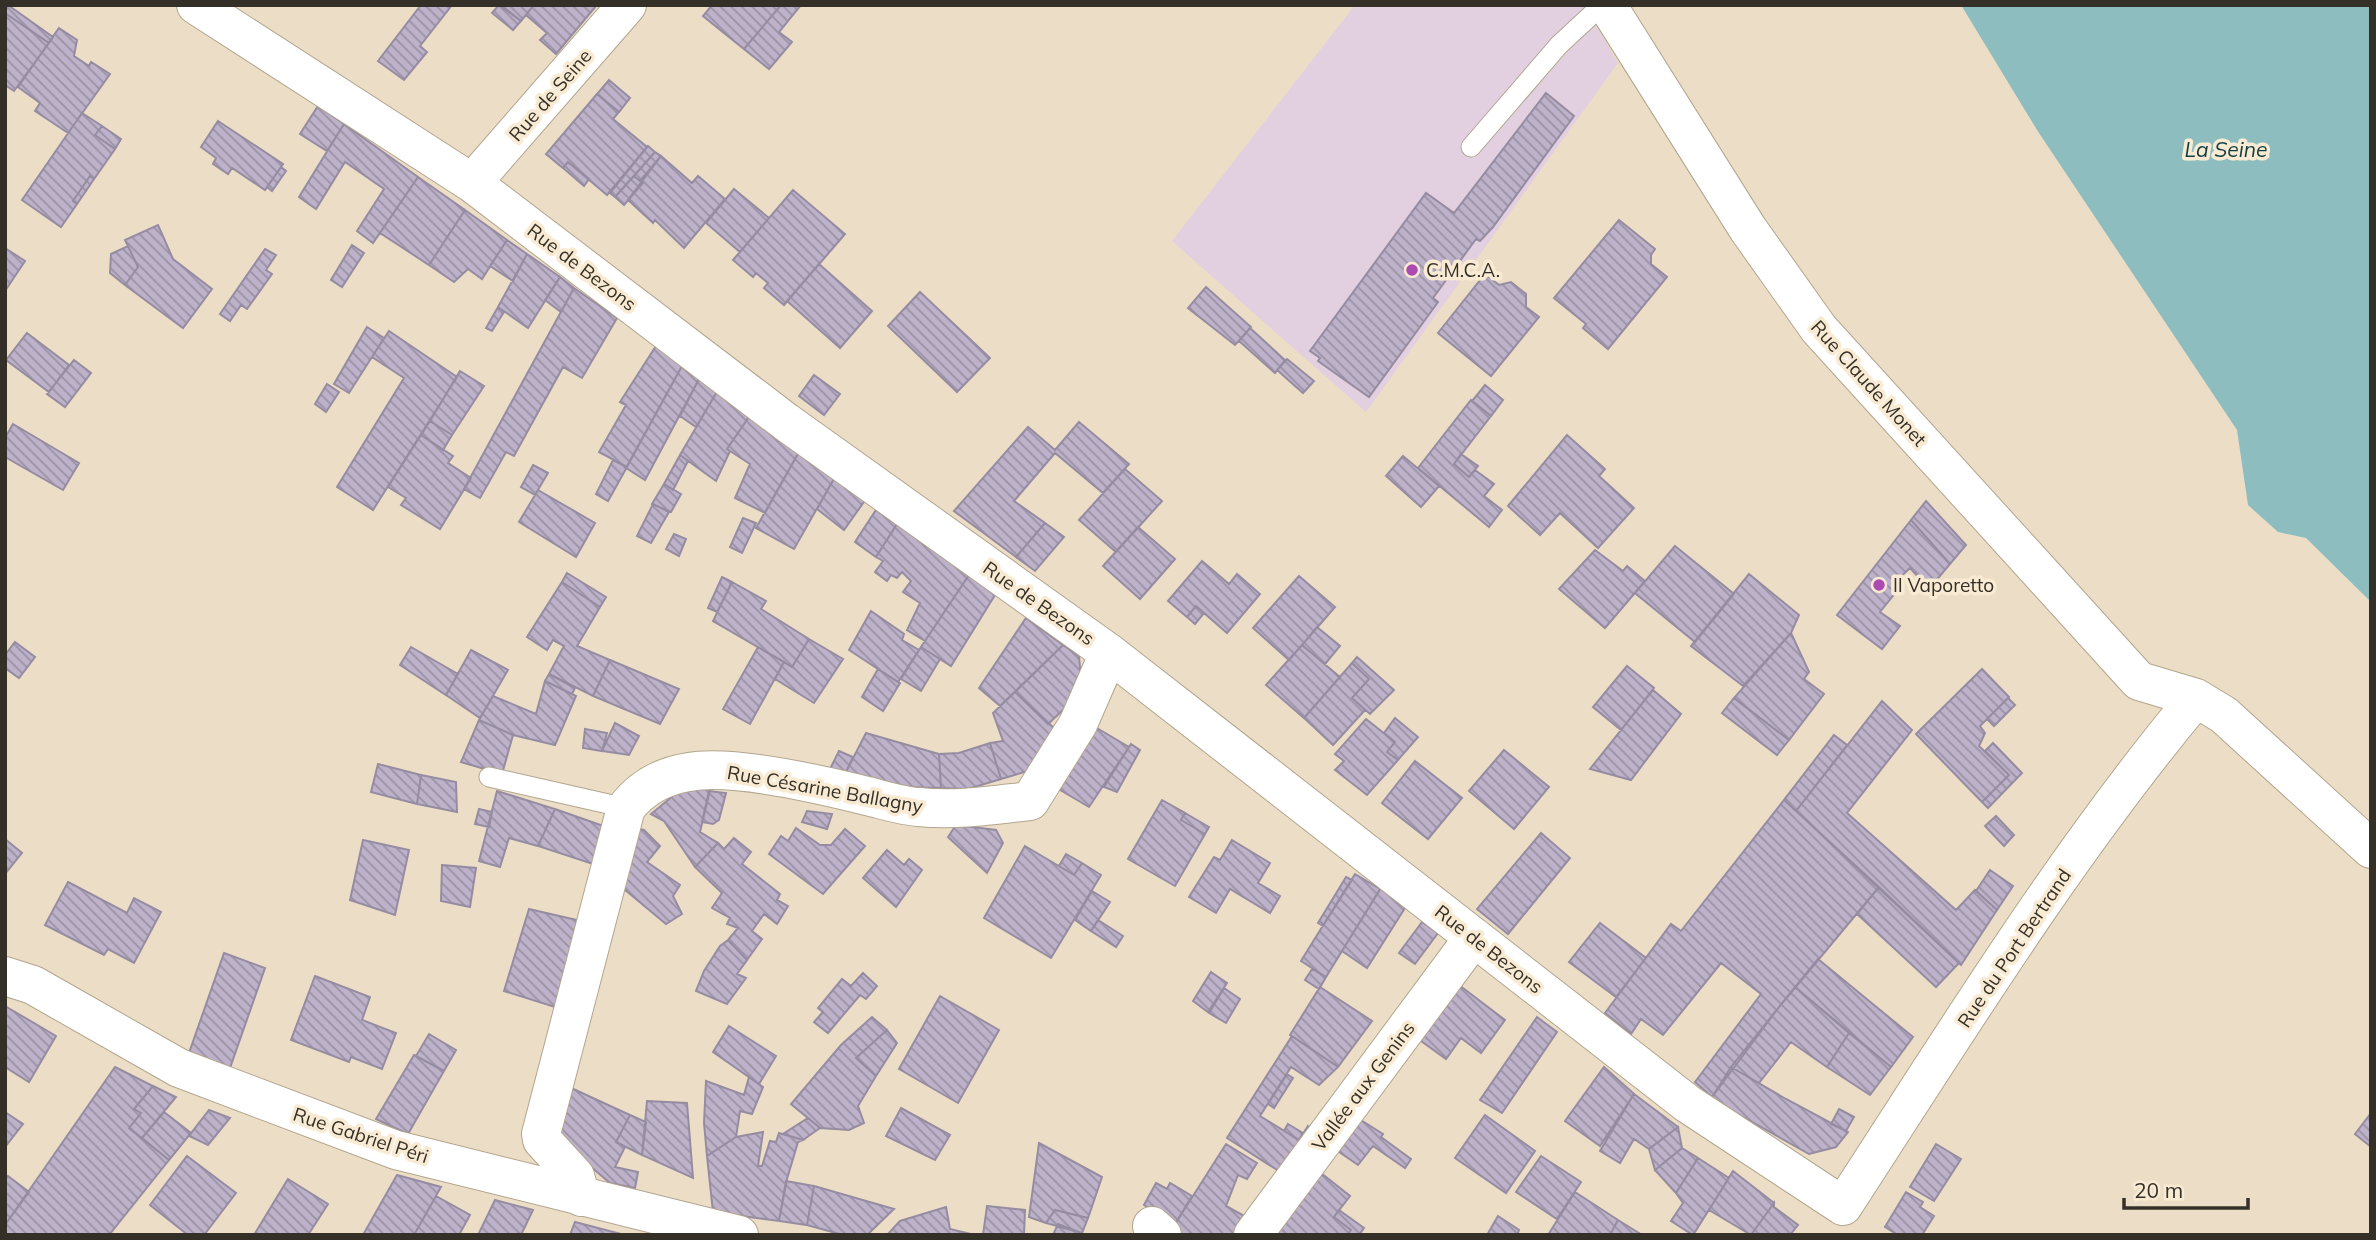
<svg xmlns="http://www.w3.org/2000/svg" width="2376" height="1240" viewBox="0 0 2376 1240" font-family="Mulish,sans-serif">
<defs>
<pattern id="building-back-hatch" width="6" height="6" patternUnits="userSpaceOnUse" patternTransform="scale(1.75)"><rect width="6" height="6" fill="#bdb2ca"/><path d="M-1 5l2 2M0 0l6 6M5-1l2 2" fill="none" stroke="#9a91a4"/></pattern>
</defs>
<rect width="100%" height="100%" fill="#ecdec6"/>
<path fill="#e2cfdf" d="M1355 5H1584L1618 63 1366 412 1172 241Z"/>
<path fill="#8dbdbf" d="M1961 5H2371V602L2306 538 2278 532 2248 505 2237 430 2037 130Z"/>
<path fill="url(#building-back-hatch)" stroke="#968ca2" stroke-width="2" d="M8 5 53 37 49 43 5 13Z
M421 5H452L420 46 427 52 404 80 378 61Z
M499 5 521 21 513 30 492 13Z
M501 5H534L521 21Z
M534 5H595L596 6 556 54 540 40 547 33 526 15Z
M712 5H781L744 49 703 16Z
M781 5H801L779 32 792 42 769 69 744 49Z
M5 13 49 43 14 91 5 85Z
M59 28 77 40 74 56 89 66 91 62 110 74 68 133 35 111 40 103 18 87Z
M609 80 630 98 619 112 597 94Z
M1546 93 1574 116 1493 227 1480 241 1476 239 1433 298 1438 302 1369 397 1318 361 1320 358 1310 351 1426 193 1454 213Z
M597 94 619 112 613 119 647 147 607 195 568 162 563 168 546 154Z
M318 106 344 124 327 151 300 134Z
M82 113 102 126 95 135 115 149 94 179 90 176 73 201 77 204 61 227 22 200Z
M218 121 283 164 265 190 232 168 228 174 213 164 216 158 201 147Z
M344 124 418 177 373 243 357 231 384 189 345 162 316 209 299 197Z
M102 126 121 139 115 149 95 135Z
M648 146 655 152 615 197 610 193Z
M655 152 661 156 640 181 634 176Z
M661 156 692 183 698 176 725 199 684 248 655 220 653 223 628 200Z
M568 162 589 179 584 186 563 168Z
M281 167 286 171 272 191 267 187Z
M90 176 94 179 77 204 73 201Z
M634 176 643 183 624 205 615 197Z
M418 177 465 210 429 265 380 233Z
M734 189 769 218 740 252 706 223Z
M793 190 845 234 784 305 764 288 768 283 756 273 753 277 733 260Z
M465 210 507 240 482 279 468 269 454 282 429 265Z
M1619 220 1655 249 1651 255V264L1667 277 1608 349 1583 328 1586 324 1554 298Z
M158 225 173 259 212 289 183 328 125 285 138 267 125 240Z
M507 240 527 254 513 281 490 266Z
M352 245 364 253 342 287 331 280Z
M128 246 138 267 125 285 110 273 111 254Z
M5 248 25 261 5 291Z
M265 249 276 255 266 270 272 274 247 309 241 305 230 321 220 314Z
M527 254 560 277 528 328 498 307Z
M819 264 872 311 840 348 787 301Z
M1485 274 1499 285 1511 282 1526 294V307L1539 317 1491 376 1438 333Z
M560 277 574 288 561 312 545 300Z
M1206 287 1251 327 1235 345 1188 308Z
M574 288 617 318 582 378 563 367 514 456 506 452 480 498 464 489Z
M920 292 990 358 957 392 888 326Z
M498 307 504 312 492 331 486 328Z
M367 327 384 338 349 393 334 384Z
M1250 328 1285 360 1275 373 1239 341Z
M389 331 457 377 373 510 337 487 404 378 372 357Z
M27 333 69 365 49 392 6 360Z
M656 346 683 364 627 467 599 452 626 405 620 402Z
M1287 359 1314 381 1303 393 1277 370Z
M74 360 91 373 65 407 47 394Z
M683 364 700 377 645 480 626 468Z
M460 371 484 386 452 435 430 421Z
M814 375 840 394 824 415 799 396Z
M700 377 718 390 696 427 680 416Z
M327 384 339 392 326 412 315 404Z
M1485 385 1503 400 1491 416 1472 401Z
M718 390 751 414 727 449 730 451 716 481 680 455Z
M1471 400 1491 416 1454 464 1469 477 1475 470 1494 484 1484 496 1502 510 1489 527 1418 468Z
M751 414 800 450 765 513 735 498 750 464 727 449Z
M430 421 452 435 443 450 421 435Z
M1079 422 1129 464 1103 493 1055 453 1014 501 1045 523 1016 557 954 511 1028 427 1055 450Z
M13 424 79 463 63 490 5 457V438Z
M421 435 453 456 448 463 471 478 440 529 401 505 406 498 388 487Z
M1567 435 1605 469 1599 476 1634 508 1598 548 1560 513 1540 535 1508 506Z
M800 450 836 475 794 549 756 528Z
M1461 454 1478 466 1469 477 1454 464Z
M680 455 688 461 673 490 664 484Z
M1403 456 1439 486 1421 507 1386 476Z
M613 460 627 467 608 501 596 494Z
M533 465 548 473 535 495 521 487Z
M1125 469 1162 501 1116 552 1079 520Z
M835 477 866 499 844 530 817 509Z
M664 484 681 494 671 512 652 504Z
M538 490 595 523 576 557 519 522Z
M1926 501 1966 545 1950 564 1911 520Z
M653 504 669 512 651 543 637 536Z
M876 510 897 524 876 557 855 542Z
M743 518 756 523 742 553 730 547Z
M1911 520 1950 564 1929 589 1910 568 1895 582 1900 587 1880 612 1900 626 1882 649 1837 615Z
M1045 523 1064 537 1035 571 1016 557Z
M897 524 969 575 925 641 907 630 920 603 903 592 911 581 902 572 897 578 891 575 887 581 875 572 883 561 876 557Z
M1138 527 1175 559 1140 599 1103 566Z
M674 534 686 539 679 556 666 549Z
M1675 546 1734 594 1695 642 1635 593Z
M1595 550 1623 571 1627 566 1645 581 1605 628 1559 589Z
M1202 561 1229 584 1237 574 1260 594 1227 633 1196 606 1187 617 1168 601Z
M567 573 606 597 600 607 562 582Z
M1749 574 1799 615 1791 633 1743 686 1691 646Z
M969 575 995 595 951 666 921 647Z
M1299 576 1335 607 1289 660 1253 628Z
M722 577 732 582 717 612 708 608Z
M562 582 600 607 577 646 610 660 593 696 549 674 564 646 553 640 547 650 527 637Z
M732 582 766 601 761 609 809 639 792 667 713 621Z
M1196 606 1204 613 1195 624 1187 617Z
M871 611 904 634 902 640 919 650 898 682 849 650Z
M1026 618 1063 645 1000 706 979 688Z
M1317 627 1340 646 1325 664 1302 645Z
M1791 633 1809 672 1804 679 1824 694 1789 740 1734 698Z
M809 639 843 659 814 703 775 679 784 662 792 667Z
M15 642 35 657 19 678 5 668V655Z
M1063 645 1079 656 1082 690 1067 715 1063 710 1048 724 1015 692Z
M1302 645 1340 677 1304 718 1266 685Z
M411 647 458 674 446 695 400 665Z
M758 647 784 662 750 724 723 709Z
M921 647 940 659 921 691 901 679Z
M471 650 508 670 480 718 446 695Z
M1357 657 1394 690 1370 714 1352 698 1369 679 1352 663Z
M610 660 679 689 660 724 593 696Z
M1352 663 1369 679 1352 698 1365 710 1333 745 1304 718Z
M1627 666 1654 688 1621 730 1593 707Z
M878 669 900 683 883 711 862 697Z
M1982 669 2009 697 1980 726 1985 733 1979 746 2009 775 1982 802 1916 734Z
M549 674 575 688 572 694 545 681Z
M545 681 576 696 555 745 513 735 479 720 493 696 536 714Z
M1653 690 1681 714 1631 780 1590 769Z
M1015 692 1057 731 1028 771 1001 779 990 743 1003 741 993 713Z
M1734 698 1789 740 1777 755 1722 713Z
M2008 698 2015 705 1994 726 1987 719Z
M1882 701 1912 730 1847 813 1956 910 1975 890 1997 910 1961 965 1796 811Z
M1395 718 1418 737 1398 760 1387 752 1395 742 1384 733Z
M1366 719 1395 742 1387 752 1398 760 1367 795 1335 770 1344 761 1335 754Z
M479 720 513 735 502 774 461 762Z
M615 723 639 736 629 755 602 751Z
M1090 724 1129 747 1089 807 1055 787Z
M585 729 607 733 602 751 583 748Z
M866 733 939 754 941 788 898 787 846 772Z
M1834 735 1847 745 1796 811 1784 800Z
M990 743 1001 779 968 789 941 788 939 754 959 753Z
M1993 743 2022 773 1988 808 1982 802 2009 775 1985 751Z
M1131 744 1140 750 1117 792 1104 787Z
M1504 750 1549 787 1514 829 1469 791Z
M839 751 853 757 846 772 830 769Z
M1415 761 1462 798 1428 839 1382 803Z
M378 764 421 775 417 804 371 792Z
M421 775 456 782 457 812 417 804Z
M685 786 710 790 700 832 718 843 695 867 664 821 651 814Z
M497 791 555 809 538 846 509 838 500 867 479 861Z
M709 791 726 793 719 820 713 824 702 822Z
M1162 800 1185 813 1181 820 1205 834 1175 886 1128 859Z
M1784 800 1879 887 1779 1007 1712 1097 1695 1082 1761 994 1721 963 1663 1035 1641 1019 1631 1034 1605 1013 1671 924 1681 931Z
M479 809 492 812 489 827 475 824Z
M555 809 606 827 596 865 538 846Z
M807 811 832 814 827 829 802 822Z
M1185 813 1209 827 1205 834 1181 820Z
M1996 816 2014 835 2004 846 1985 826Z
M956 825 996 830 1003 843 987 873 948 837Z
M634 828 644 830 660 846 647 862 680 885 673 896 682 914 666 924 619 885Z
M796 828 820 845H831L845 829 865 846 823 894 769 854 781 836 788 841Z
M1541 833 1570 858 1508 934 1477 909Z
M734 838 751 852 742 864 780 894 777 900 788 906 777 924 764 914 752 931 762 939 747 960 728 940 738 928 727 924 730 918 712 908 722 893 695 867 718 843 724 849Z
M5 839 22 853 5 874Z
M363 840 409 850 395 915 350 900Z
M1232 840 1270 863 1258 883 1280 896 1270 913 1230 889 1216 913 1189 897 1214 857 1220 860Z
M1025 846 1074 875 1082 863 1101 875 1051 958 984 918Z
M887 850 904 865 909 859 922 870 896 907 863 878Z
M1066 854 1082 863 1074 875 1059 866Z
M442 865 476 868 470 907 441 901Z
M1990 870 2013 886 1997 910 1976 891Z
M1355 874 1380 889 1326 977 1301 961Z
M1346 877 1352 880 1323 926 1318 923Z
M68 882 127 913 134 898 161 912 134 963 108 949 104 955 45 925Z
M1879 887 1959 963 1936 987 1857 914Z
M1381 888 1405 908 1367 968 1342 951Z
M1092 891 1110 902 1091 931 1075 920Z
M529 909 581 921 555 1007 504 991Z
M1098 920 1123 936 1116 947 1091 931Z
M1422 922 1438 933 1415 964 1399 953Z
M1600 923 1646 958 1616 997 1569 962Z
M728 940 747 960 737 974 746 978 727 1004 696 991 704 971 720 946Z
M224 953 265 968 230 1068 189 1053Z
M1818 959 1913 1037 1891 1067 1795 987Z
M1312 969 1326 977 1319 989 1305 980Z
M1211 972 1227 983 1208 1012 1193 1001Z
M863 973 877 986 866 999 860 995 828 1033 814 1022 823 1012 818 1008 842 979 851 986Z
M315 976 370 997 362 1020 396 1033 382 1069 351 1057 349 1062 291 1040Z
M1459 985 1505 1020 1481 1053 1461 1038 1446 1059 1417 1038Z
M1320 987 1372 1021 1338 1067 1290 1035Z
M1795 987 1849 1033 1827 1067 1791 1042 1759 1083 1731 1067Z
M1224 988 1240 999 1226 1023 1209 1013Z
M940 996 999 1030 958 1103 899 1069Z
M5 1006 56 1036 29 1082 5 1067Z
M872 1017 887 1030 856 1058 876 1076 858 1106 864 1123 849 1130 820 1128 791 1104 841 1045Z
M1537 1017 1557 1032 1502 1113 1480 1100Z
M729 1026 776 1056 759 1084 713 1052Z
M887 1030 897 1043 876 1076 856 1058Z
M1849 1033 1891 1067 1870 1095 1827 1067Z
M429 1034 456 1050 444 1071 416 1056Z
M1292 1036 1338 1067 1319 1085 1291 1067 1260 1116 1299 1140 1308 1126 1317 1132 1285 1175 1227 1138Z
M414 1055 444 1071 408 1134 376 1119Z
M115 1067 153 1086 134 1109 141 1113 129 1128 169 1160 109 1235H5V1225Z
M1604 1067 1634 1094 1600 1146 1565 1121Z
M1731 1067 1786 1099 1848 1132 1836 1147 1809 1154 1711 1099Z
M1287 1074 1293 1078 1274 1108 1268 1104Z
M749 1077 763 1087 752 1114 740 1111 736 1137 707 1156 704 1123 706 1081 744 1095Z
M153 1086 176 1097 142 1138 129 1128 141 1113 134 1109Z
M569 1087 630 1115 616 1142 625 1147 615 1167 638 1172 635 1188 610 1183 556 1137Z
M1634 1094 1678 1127 1649 1149 1634 1139 1620 1163 1600 1151Z
M647 1101 687 1103 693 1178 642 1155Z
M901 1108 950 1135 935 1160 886 1136Z
M1839 1109 1854 1117 1846 1131 1831 1124Z
M209 1110 230 1118 208 1145 189 1136Z
M5 1112 23 1124 5 1147Z
M164 1112 191 1133 169 1160 142 1138Z
M2371 1113V1147L2355 1134Z
M630 1115 646 1122 642 1155 616 1142Z
M1485 1115 1535 1151 1506 1193 1455 1158Z
M1356 1117 1383 1134 1381 1137 1411 1159 1405 1168 1373 1146 1358 1165 1332 1147Z
M808 1118 820 1128 803 1140 783 1134Z
M1288 1124 1303 1133 1299 1140 1284 1131Z
M1678 1127 1682 1148 1655 1170 1649 1149Z
M763 1132 758 1166H762L770 1141 776 1142 779 1133 803 1140 798 1142 787 1179 779 1221 713 1212 707 1156 736 1137Z
M1039 1143 1102 1177 1088 1218 1055 1210 1046 1223 1029 1217Z
M1226 1144 1257 1163 1247 1179 1238 1175 1226 1206 1250 1219 1240 1235H1182L1172 1229Z
M1936 1144 1961 1159 1934 1201 1910 1187Z
M1682 1148 1698 1158 1676 1193 1655 1170Z
M187 1156 236 1193 204 1235H188L150 1205Z
M1541 1156 1581 1182 1557 1219 1516 1192Z
M1698 1158 1729 1178 1693 1235 1671 1221 1683 1203 1676 1193Z
M1316 1169 1350 1196 1334 1217 1351 1230 1347 1235H1277L1270 1229Z
M1733 1171 1774 1203 1751 1235 1709 1210Z
M397 1175 441 1187 414 1235H363Z
M8 1176 29 1192 5 1225V1180Z
M288 1179 328 1204 308 1235H254Z
M786 1181 814 1186 807 1225 779 1221Z
M1156 1183 1167 1189 1170 1183 1192 1196 1175 1224 1144 1205Z
M814 1186 894 1209 867 1235H843L807 1225Z
M1575 1192 1618 1220 1610 1235H1548Z
M1906 1192 1923 1202 1920 1207 1934 1216 1922 1235H1898L1885 1227Z
M436 1196 470 1215 459 1235H414Z
M495 1200 533 1210 521 1235H478Z
M1774 1203V1207L1798 1225 1790 1235H1751Z
M987 1206 1025 1210 1024 1235H983Z
M946 1207 950 1229 975 1235H887L900 1221Z
M1055 1210 1088 1218 1082 1233 1046 1223Z
M1339 1210 1364 1228 1359 1235H1347L1351 1230 1334 1217Z
M1498 1216 1519 1230 1517 1235H1487Z
M1618 1220 1642 1235H1610Z
M575 1222 621 1234 570 1235Z
M1058 1224 1082 1233 1084 1235H1053Z"/>
<g fill="none" stroke-linecap="round" stroke-linejoin="round">
<defs>
<path id="lane" d="M1471 147 1559 45 1602 5
M489 777 626 808"/>
<path id="street" d="M196 5 472 183 786 422 1109 653 1688 1104 1843 1206
M1607 5 1748 229 1819 329 2139 681 2196 698 2224 715 2371 849
M472 183 627 5
M5 976 33 985 179 1068 396 1150 739 1235
M581 1197 575 1176 542 1140 541 1134 626 808C642 787 663 776 689 772 732 764 823 785 867 796 884 800 902 806 919 807 956 811 994 805 1030 801L1078 724 1109 653
M1843 1206C1955 1034 2064 856 2196 698
M1152 1226 1162 1235
M1253 1235 1474 937"/>
</defs>
<use href="#lane" stroke="#b2a58e" stroke-width="21"/>
<use href="#street" stroke="#b2a58e" stroke-width="40"/>
<use href="#lane" stroke="#fff" stroke-width="19"/>
<use href="#street" stroke="#fff" stroke-width="38"/>
</g>
<g fill="#ac4ab1" stroke="#f9ebd3" stroke-width="2.5">
<circle cx="1412" cy="270" r="7"/>
<circle cx="1879" cy="585" r="7"/>
</g>
<g text-anchor="middle" stroke-width="7" stroke-linejoin="round" paint-order="stroke">
<g font-size="19" fill="#353027" stroke="#f9ebd3">
<text transform="translate(550 95) rotate(-49)" y="7">Rue de Seine</text>
<text transform="translate(582 267) rotate(37)" y="7">Rue de Bezons</text>
<text transform="translate(1869 383) rotate(48)" y="7">Rue Claude Monet</text>
<text transform="translate(1039 603) rotate(35)" y="7">Rue de Bezons</text>
<text transform="translate(825 789) rotate(10)" y="7">Rue Césarine Ballagny</text>
<text transform="translate(2014 948) rotate(-56)" y="7">Rue du Port Bertrand</text>
<text transform="translate(1489 949) rotate(38)" y="7">Rue de Bezons</text>
<text transform="translate(1363 1086) rotate(-53)" y="7">Vallée aux Genins</text>
<text transform="translate(361 1135) rotate(18)" y="7">Rue Gabriel Péri</text>
</g>
<g font-size="19" fill="#353027" stroke="#f9ebd3" text-anchor="start">
<text x="1426" y="277">C.M.C.A.</text>
<text x="1893" y="592">Il Vaporetto</text>
</g>
<g font-size="21" font-style="italic" fill="#123f42" stroke="#f9ebd3">
<text x="2226" y="157">La Seine</text>
</g>
</g>
<rect width="2376" height="1240" fill="none" stroke="#353027" stroke-width="14"/>
<path d="M2124 1198v10h124v-10" fill="none" stroke="#353027" stroke-width="3.5"/>
<text x="2134" y="1198" font-size="21" fill="#353027" stroke="#f9ebd3" stroke-width="5" paint-order="stroke">20 m</text>
</svg>
